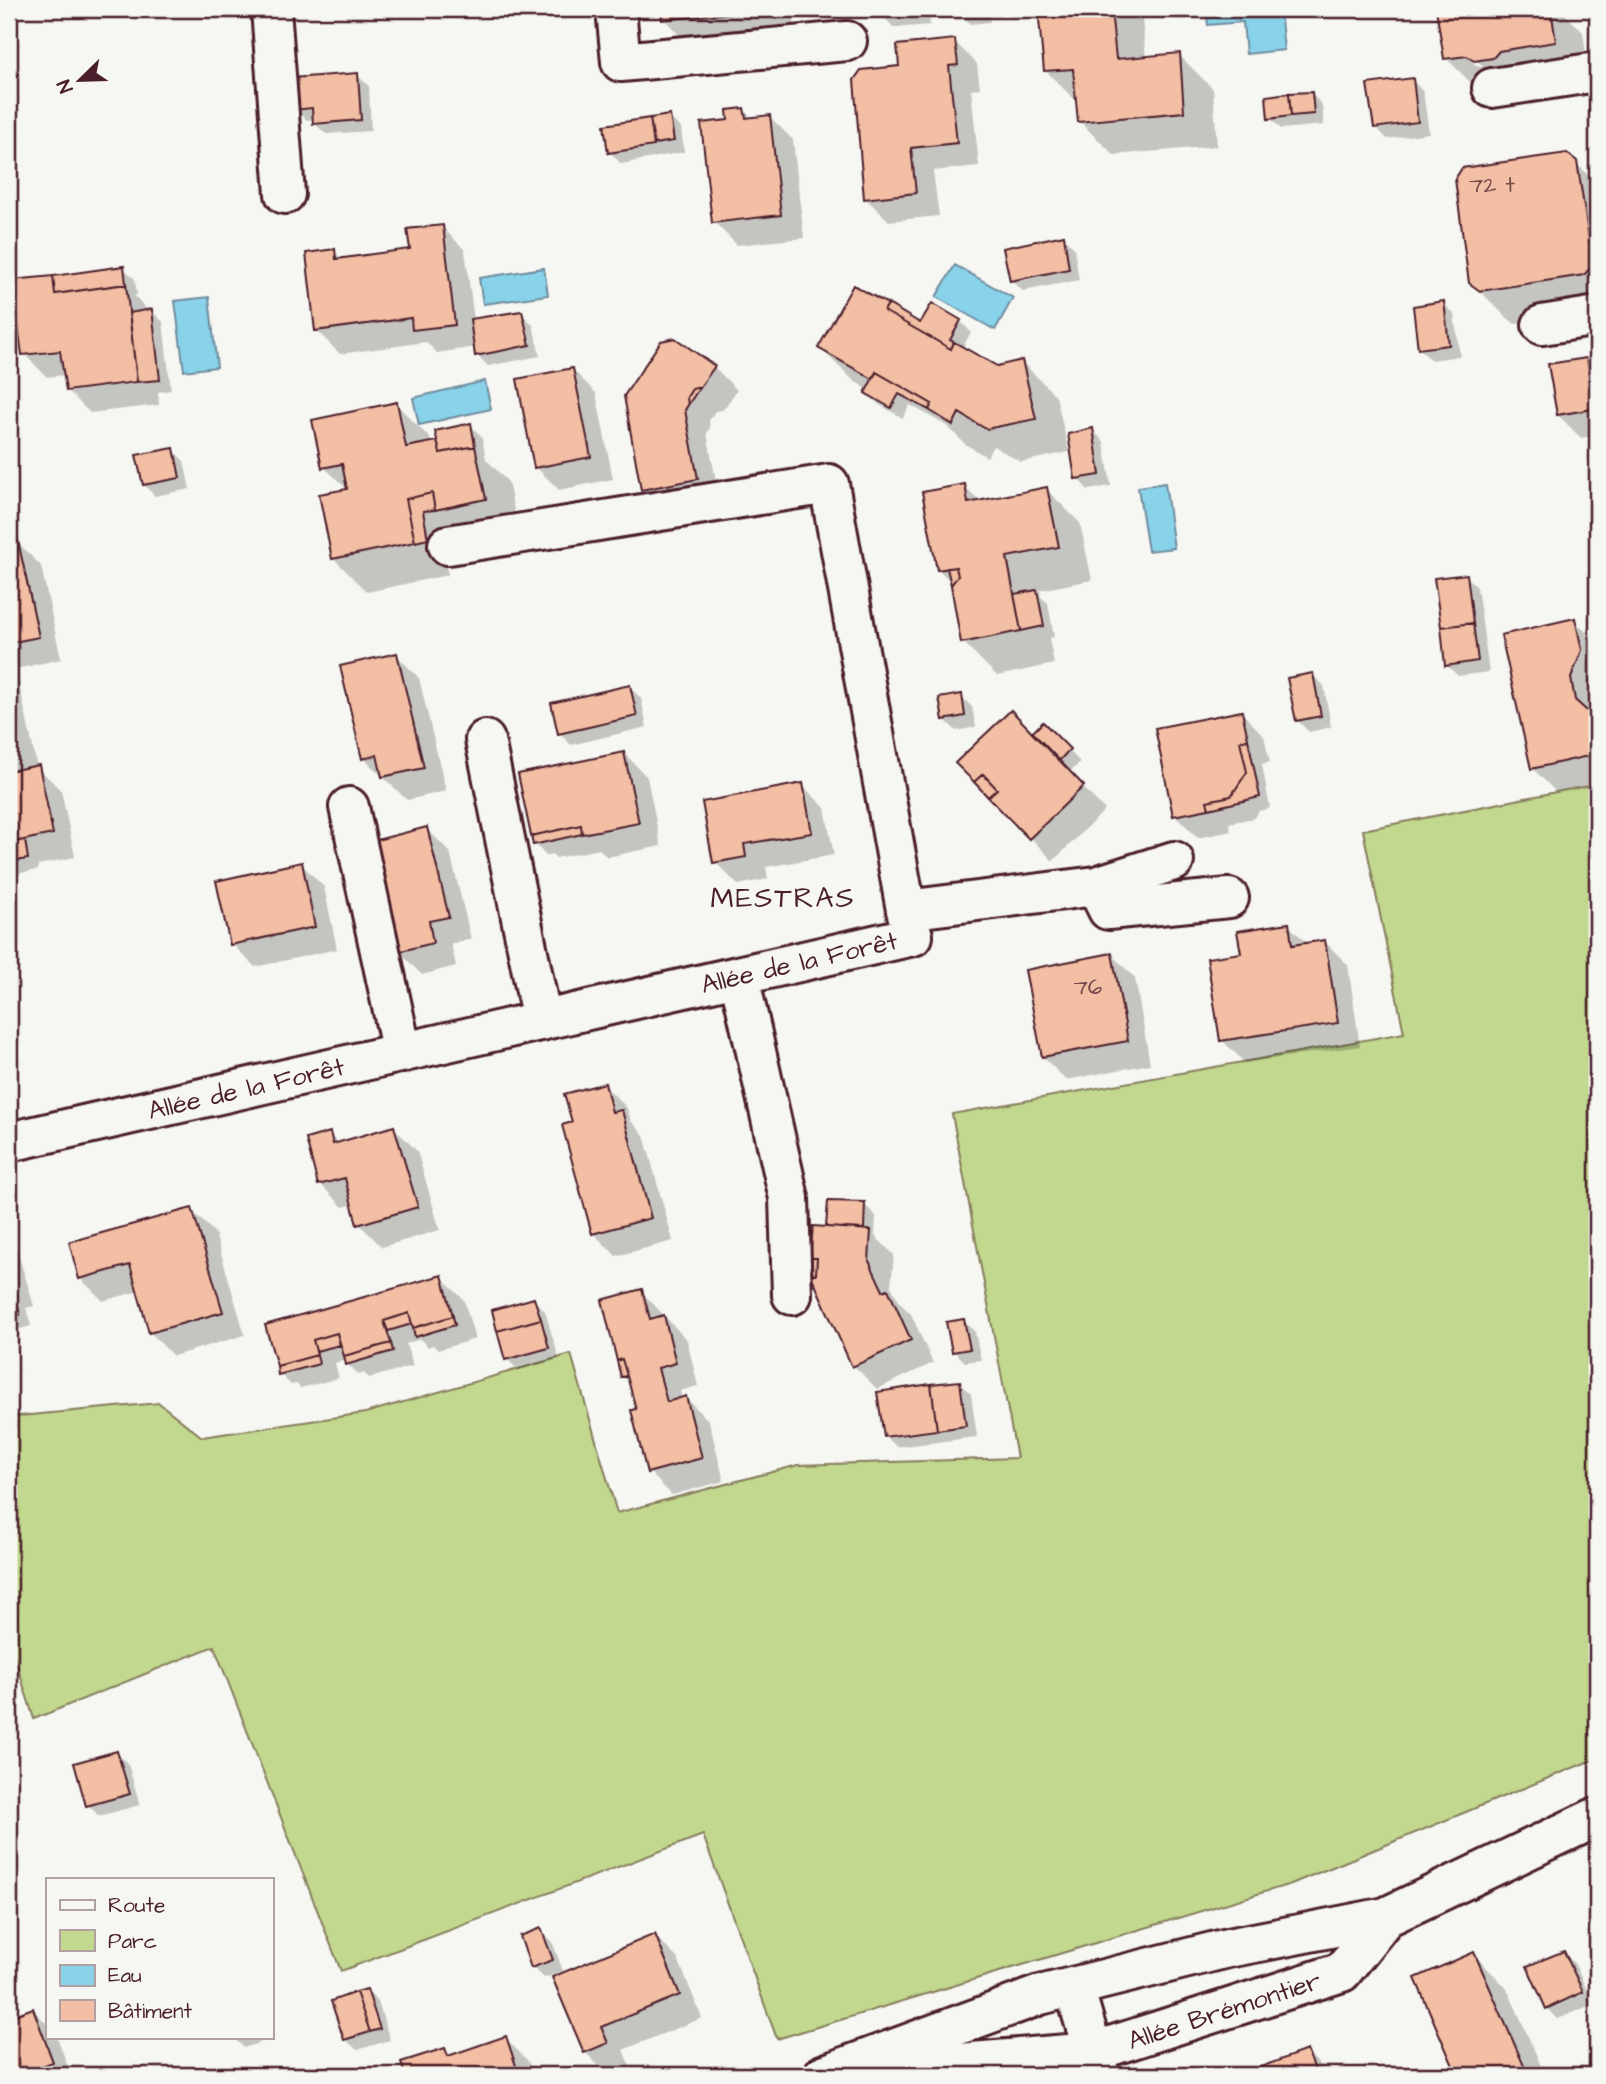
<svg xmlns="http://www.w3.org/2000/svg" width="1606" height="2084" viewBox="0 0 1606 2084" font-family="'Architects Daughter',sans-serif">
<rect width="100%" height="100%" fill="#f6f6f2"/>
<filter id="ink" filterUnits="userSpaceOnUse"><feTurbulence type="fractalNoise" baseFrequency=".0143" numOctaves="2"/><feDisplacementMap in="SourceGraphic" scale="14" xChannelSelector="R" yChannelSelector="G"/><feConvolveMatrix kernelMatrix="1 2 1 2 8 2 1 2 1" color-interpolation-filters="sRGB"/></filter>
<g filter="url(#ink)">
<path fill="#c1d88e" stroke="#867c5c" stroke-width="2" d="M1597 784V1758L1291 1884 777 2039 703 1835 341 1971 214 1646 34 1719 9 1639V1417L159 1403 202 1437 365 1413 571 1354 617 1513 798 1465 1017 1458 952 1114 1404 1033 1363 830Z"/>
<path fill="#88d3e9" stroke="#6f8b9d" stroke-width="2" d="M1206 9H1280L1284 50 1246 54 1243 22 1208 25Z
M955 265 1013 298 995 330 936 297Z
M544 268 548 295 483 304 479 278Z
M209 297 217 367 184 371 175 301Z
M485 381 491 409 419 425 413 398Z
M1165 483 1174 548 1148 551 1138 487Z"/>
<path fill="#0003" fill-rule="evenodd" d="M663 9H793L795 32 687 43 664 19Z
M882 9H928L930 25 894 28 883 16Z
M958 9H989L990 22 970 24 959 13Z
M1040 9H1141L1146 58 1179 55 1213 89 1217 146 1114 155 1080 122 1078 103 1046 71Z
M1438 9H1560L1583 32 1589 75 1480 92 1446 58ZM1472 58 1482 65 1481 68 1472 62Z
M954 41 977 64 980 88 971 89 979 166 933 171 939 216 889 221 865 198 901 68Z
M357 75 369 86 371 131 326 134 314 123V119L307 120 295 109Z
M1412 80 1423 91 1429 133 1387 139 1376 127Z
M1311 93 1322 105 1324 125 1281 129 1270 118Z
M744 110 753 119 770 117 793 140 804 238 737 245 714 222 730 122Z
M669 117 681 128 684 152 621 164 610 152 606 126Z
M1576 163 1597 184V312L1515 324 1505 316 1471 282Z
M442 227 465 250 474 320 521 313 533 325 540 356 488 366 477 355 476 347 437 353 426 342 340 354 317 331 334 251 343 260 412 250Z
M1063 237 1074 248 1079 280 1023 291 1011 280Z
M123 268 135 279 137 295H134L149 312 152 311 163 322 171 390 158 392 159 405 90 413 67 390 65 375 47 377 24 354Z
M1443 303 1454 314 1460 356 1431 360 1420 349Z
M960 321 971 332 962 349 997 368 1022 362 1056 396 1069 452 1021 462 993 446 987 457 965 444 947 426 910 405 903 418 878 404 867 392 869 390 854 381 820 348 921 325Z
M1587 360 1597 370V435L1581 438 1558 415Z
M714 367 737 390 723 410 715 411 709 421 710 428 707 433 720 502 665 512 642 489 626 396Z
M573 370 596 393 613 479 559 490 536 467Z
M396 404 430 438 431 443 436 442 441 447 470 425 482 437 486 459 508 482 519 533 439 532 448 575 367 592 333 558 348 490 324 467Z
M1093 430 1104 442 1111 486 1088 490 1077 478Z
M173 450 184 461 190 489 155 496 144 485Z
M964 486 980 502 1046 489 1080 523 1092 580 1040 590 1041 597 1048 603 1054 637 1049 638 1054 664 997 676 963 642 953 584 938 569Z
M18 543 41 566 61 659 16 669 37 767 61 790 75 857 38 865V870L15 874 9 870V545Z
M1466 576 1477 587 1489 672 1458 676 1447 665Z
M1574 620 1597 643V692L1593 702 1597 722V782L1556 792 1533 769Z
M396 655 419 678 446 791 407 800 363 758Z
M1312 674 1324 686 1331 727 1309 732 1297 720Z
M629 687 641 698 647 727 571 745 560 733Z
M961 696 972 707 976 727 956 731 945 720Z
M1241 712 1264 736 1270 762 1262 764 1270 808 1259 811 1254 818 1229 823 1231 831 1198 838 1175 815Z
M1033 734 1054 735 1080 762 1069 773 1105 810 1053 861 958 763Z
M624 753 647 777 661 846 607 857 599 849 556 858 552 854 546 856 535 844Z
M802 785 825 808 834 855 766 867 768 879 738 885 715 862Z
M427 829 450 852 471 939 451 944 456 966 422 975 398 951Z
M301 864 324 887 337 949 255 967 232 944Z
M1288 925 1308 944 1325 942 1348 965 1360 1046 1245 1063 1222 1040 1243 954Z
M1112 955 1135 978 1150 1064 1066 1080 1043 1057Z
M604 1085 627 1108 631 1121 644 1135 673 1241 616 1256 593 1233 574 1123Z
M394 1128 417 1151 440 1230 382 1247 359 1224 354 1204 343 1207 320 1184 329 1134 339 1144Z
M864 1204 876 1216 875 1236 894 1255 891 1286 900 1303 911 1314 933 1363 877 1389 854 1366 828 1229Z
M191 1210 215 1233 245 1335 173 1356 150 1332 139 1291 103 1301 80 1278Z
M9 1233 13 1237 34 1306 26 1308 31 1326 9 1332Z
M441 1277 464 1300 475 1339 438 1350 433 1345 428 1347 420 1339 406 1344 413 1366 369 1378 364 1373 359 1375 347 1364V1360L335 1363 339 1378 301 1388 296 1384 291 1385 280 1374 267 1326Z
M641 1291 687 1340 698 1386 680 1391 682 1399 686 1398 709 1421 724 1481 672 1495 649 1472 631 1385 623 1377Z
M534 1300 545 1311 559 1359 518 1370 507 1359Z
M964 1321 975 1332 981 1360 965 1362 954 1351Z
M959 1383 971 1394 977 1437 897 1447 885 1436Z
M117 1753 128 1764 140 1805 99 1816 88 1805Z
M540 1930 552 1941 563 1971 544 1978 533 1967Z
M655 1936 678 1959 702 2018 623 2050 630 2066 608 2075 585 2052Z
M1564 1953 1575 1964 1593 2004 1558 2019 1547 2008Z
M1473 1954 1507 1988 1545 2075H1459L1417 1979Z
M367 1991 378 2002 390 2040 357 2050 345 2039Z
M33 2010 47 2024V2037H57L71 2075H9V2019Z
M233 2037H264V2041L244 2048Z
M505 2038 528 2061 533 2075H407L403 2063 444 2050 451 2056Z
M1307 2052 1330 2075H1244Z"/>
<path fill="#f2bea4" stroke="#4a1f2b" stroke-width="2" d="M661 9H773L662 20Z
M880 9H919V14L881 17Z
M956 9H980V11L957 14Z
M1038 9H1111L1116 59 1180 53 1184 112 1078 122 1073 69 1044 71Z
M1436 9H1551L1556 42 1499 51 1493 58 1474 61 1467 56 1444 59Z
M955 39 958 65 949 66 957 143 911 148 916 193 864 199 854 80 861 70 899 66 897 45Z
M358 73 361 120 313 124 312 108 294 110 292 78Z
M1413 78 1418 122 1374 128 1367 84Z
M1312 92 1314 114 1291 116 1289 93Z
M1289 93 1291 116 1268 119 1266 96Z
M744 108 746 118 770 115 781 215 712 223 701 123 728 120 727 110Z
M670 115 674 141 654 144 650 118Z
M650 118 654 146 608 153 604 125Z
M1567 153 1577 161 1593 265 1584 275 1480 291 1469 283 1455 179 1462 168Z
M443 225 455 325 412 330 411 318 315 331 306 253 335 249 336 259 410 249 407 229Z
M1064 235 1069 269 1010 281 1003 248Z
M124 266 126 284 55 294 53 276Z
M53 276 55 294 126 284 137 382 66 391 60 351 22 355 12 280Z
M853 285 888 304 884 311 951 349 954 342 997 366 1022 360 1036 419 986 429 959 413 953 425 929 410 932 404 876 372 873 379 818 348Z
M1444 301 1449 345 1418 349 1413 306Z
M932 303 961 320 950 340 954 342 951 349 884 311 888 304 920 323Z
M152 309 160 380 137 382 129 313Z
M522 311 530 345 475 356 470 319Z
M675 338 715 366 700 387 692 389 687 397 688 405 685 410 698 479 641 490 624 396 661 341Z
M1587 358 1589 370 1597 369V431L1596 432 1593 409 1557 415 1548 364Z
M573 368 591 457 534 468 517 379Z
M876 372 932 404 929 410 899 394 891 408 865 393Z
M700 387 688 405 687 397 692 389Z
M397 402 406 447 437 441 440 453 475 446 486 499 435 510 432 493 406 499 415 542 332 559 319 494 347 489 342 464 322 468 312 420Z
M471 423 475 446 440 453 435 431Z
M1093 428 1100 475 1075 479 1068 434Z
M174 448 180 478 143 485 136 455Z
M965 484 968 503 1047 487 1059 547 1007 557 1021 631 961 643 951 585 958 576 956 567 937 570 922 492Z
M432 493 435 510 423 511 428 539 415 542 406 499Z
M18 541 39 637 9 643V543Z
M956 567 958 576 951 585 947 568Z
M1467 574 1473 623 1441 627 1434 578Z
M1037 590 1044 626 1021 631 1014 594Z
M1575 618 1582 650 1571 678 1575 700 1597 720V754L1531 769 1501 635Z
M1473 623 1478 661 1445 666 1441 627Z
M397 653 424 768 382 777 377 755 362 759 340 666Z
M1313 673 1321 716 1296 721 1287 678Z
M630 685 637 716 558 734 551 703Z
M962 694 965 716 943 720 939 698Z
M1011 710 1084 786 1029 839 988 797 997 789 983 774 974 782 955 763Z
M1242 711 1248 739 1240 741 1247 772 1231 796 1207 801 1209 809 1173 816 1155 728Z
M9 716 15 745 9 746Z
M1043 722 1070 749 1059 761 1032 733Z
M1248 739 1260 797 1209 809 1207 801 1231 796 1247 772 1240 741Z
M624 752 639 823 582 834 581 825 531 836 518 774Z
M39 765 53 834 9 843V771Z
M983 774 997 789 988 797 974 782Z
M803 783 812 833 744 844 746 857 713 863 702 802Z
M581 825 582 834 533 845 531 836Z
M427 827 449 917 429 921 433 943 397 952 369 842Z
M25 840 28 859 9 862V843Z
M302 862 315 927 230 945 216 881Z
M1289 923 1292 945 1325 940 1338 1023 1220 1041 1207 958 1241 953 1237 931Z
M1112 953 1128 1041 1042 1057 1025 970Z
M605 1083 612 1112 622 1110 651 1218 592 1234 562 1125 572 1122 564 1094Z
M394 1126 418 1207 357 1225 345 1178 318 1185 306 1139 330 1132 333 1144Z
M828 1201 865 1202 864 1229 826 1227Z
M192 1208 223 1312 149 1333 130 1265 79 1279 69 1242Z
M813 1226 871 1230 869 1261 883 1291 888 1289 911 1340 852 1367 810 1273 816 1274 817 1258H810Z
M810 1258H817L816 1274 810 1273Z
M442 1275 453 1316 413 1328 409 1313 384 1321 391 1343 344 1356 337 1333 313 1340 317 1355 277 1366 265 1325Z
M12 1283 20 1315 9 1318V1284Z
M642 1289 650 1319 664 1315 676 1363 658 1368 667 1402 686 1396 702 1458 647 1473 631 1410 636 1409 627 1376 622 1359 617 1361 602 1300Z
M534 1298 541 1319 497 1331 492 1310Z
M409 1313 412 1324 388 1331 384 1321Z
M453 1316 455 1325 415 1337 413 1328Z
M541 1319 549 1348 505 1360 497 1331Z
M964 1319 970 1349 952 1352 946 1322Z
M337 1333 340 1345 316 1351 313 1340Z
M391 1343 393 1351 346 1365 344 1356Z
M317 1355 319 1364 278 1375 277 1366Z
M622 1359 627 1376 621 1377 617 1361Z
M960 1381 966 1426 937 1430 931 1384Z
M931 1384 937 1430 884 1437 877 1392Z
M117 1751 130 1794 86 1806 74 1763Z
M541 1928 553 1960 531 1968 520 1936Z
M655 1934 680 1995 601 2027 608 2043 584 2053 552 1977Z
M1564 1951 1583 1992 1546 2009 1527 1966Z
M1474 1952 1528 2075H1457L1415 1978Z
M367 1989 380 2029 370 2032 356 1992Z
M356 1992 370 2032 344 2040 331 2001Z
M33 2008 53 2062 16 2075H9V2017Z
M506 2036 519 2075H405L401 2062 445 2048 448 2056Z
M1307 2050 1317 2075H1239Z"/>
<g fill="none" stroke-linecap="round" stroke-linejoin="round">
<defs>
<path id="minor" d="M271 9 285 194
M616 9 621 62 847 41
M1492 88 1597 72
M1542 325 1597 316
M485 740 542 1021
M349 807 402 1053
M1096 886 1108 910 1229 898
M906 910 1096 886 1174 861
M739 976 789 1198 792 1295
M9 1142 913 936 906 910 829 484 448 545
M1074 1987 1100 2075
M874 2070 1092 2052 1342 1972 1386 1917
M823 2075 1040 1995 1228 1948 1386 1917 1597 1817"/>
</defs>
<use href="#minor" stroke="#4a1f2b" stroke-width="44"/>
<use href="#minor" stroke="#f6f6f2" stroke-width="38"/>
</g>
</g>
<g text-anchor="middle" stroke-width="7" stroke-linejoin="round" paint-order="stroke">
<g font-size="23" fill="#744749">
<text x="1492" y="192">72 t</text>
<text x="1088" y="994">76</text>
</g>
<g font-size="26" fill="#4a1f2b" stroke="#f6f6f2">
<text transform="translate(799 962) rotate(-13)" y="9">Allée de la Forêt</text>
<text transform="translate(246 1088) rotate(-13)" y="9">Allée de la Forêt</text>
<text transform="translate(1224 2010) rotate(-18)" y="9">Allée Brémontier</text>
</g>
<g font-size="28" letter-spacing="2" fill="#4a1f2b" stroke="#f6f6f2">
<text x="783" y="907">MESTRAS</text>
</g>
</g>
<rect width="1606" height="2084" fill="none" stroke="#f6f6f2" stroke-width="35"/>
<rect x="18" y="18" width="1571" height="2049" fill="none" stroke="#4a1f2b" stroke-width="2.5" filter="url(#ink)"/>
<rect x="46" y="1878" width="228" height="161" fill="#f6f6f2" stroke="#b1a0a2" stroke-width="2"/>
<rect x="60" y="1900" width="35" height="10" fill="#f6f6f2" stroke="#b1a0a2" stroke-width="2"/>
<text x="108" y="1912" font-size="21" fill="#4a1f2b">Route</text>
<rect x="60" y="1930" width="35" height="21" fill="#c1d88e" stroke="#b1a0a2" stroke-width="2"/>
<text x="108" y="1948" font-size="21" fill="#4a1f2b">Parc</text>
<rect x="60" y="1965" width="35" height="21" fill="#88d3e9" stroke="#b1a0a2" stroke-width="2"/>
<text x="108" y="1982" font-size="21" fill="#4a1f2b">Eau</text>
<rect x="60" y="2000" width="35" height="21" fill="#f2bea4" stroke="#b1a0a2" stroke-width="2"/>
<text x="108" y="2018" font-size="21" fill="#4a1f2b">Bâtiment</text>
<g transform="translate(80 80) rotate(247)" stroke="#f6f6f2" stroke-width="5" paint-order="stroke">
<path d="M0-5L12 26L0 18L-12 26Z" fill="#4a1f2b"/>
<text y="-10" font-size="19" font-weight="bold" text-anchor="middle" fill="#4a1f2b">N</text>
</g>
</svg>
